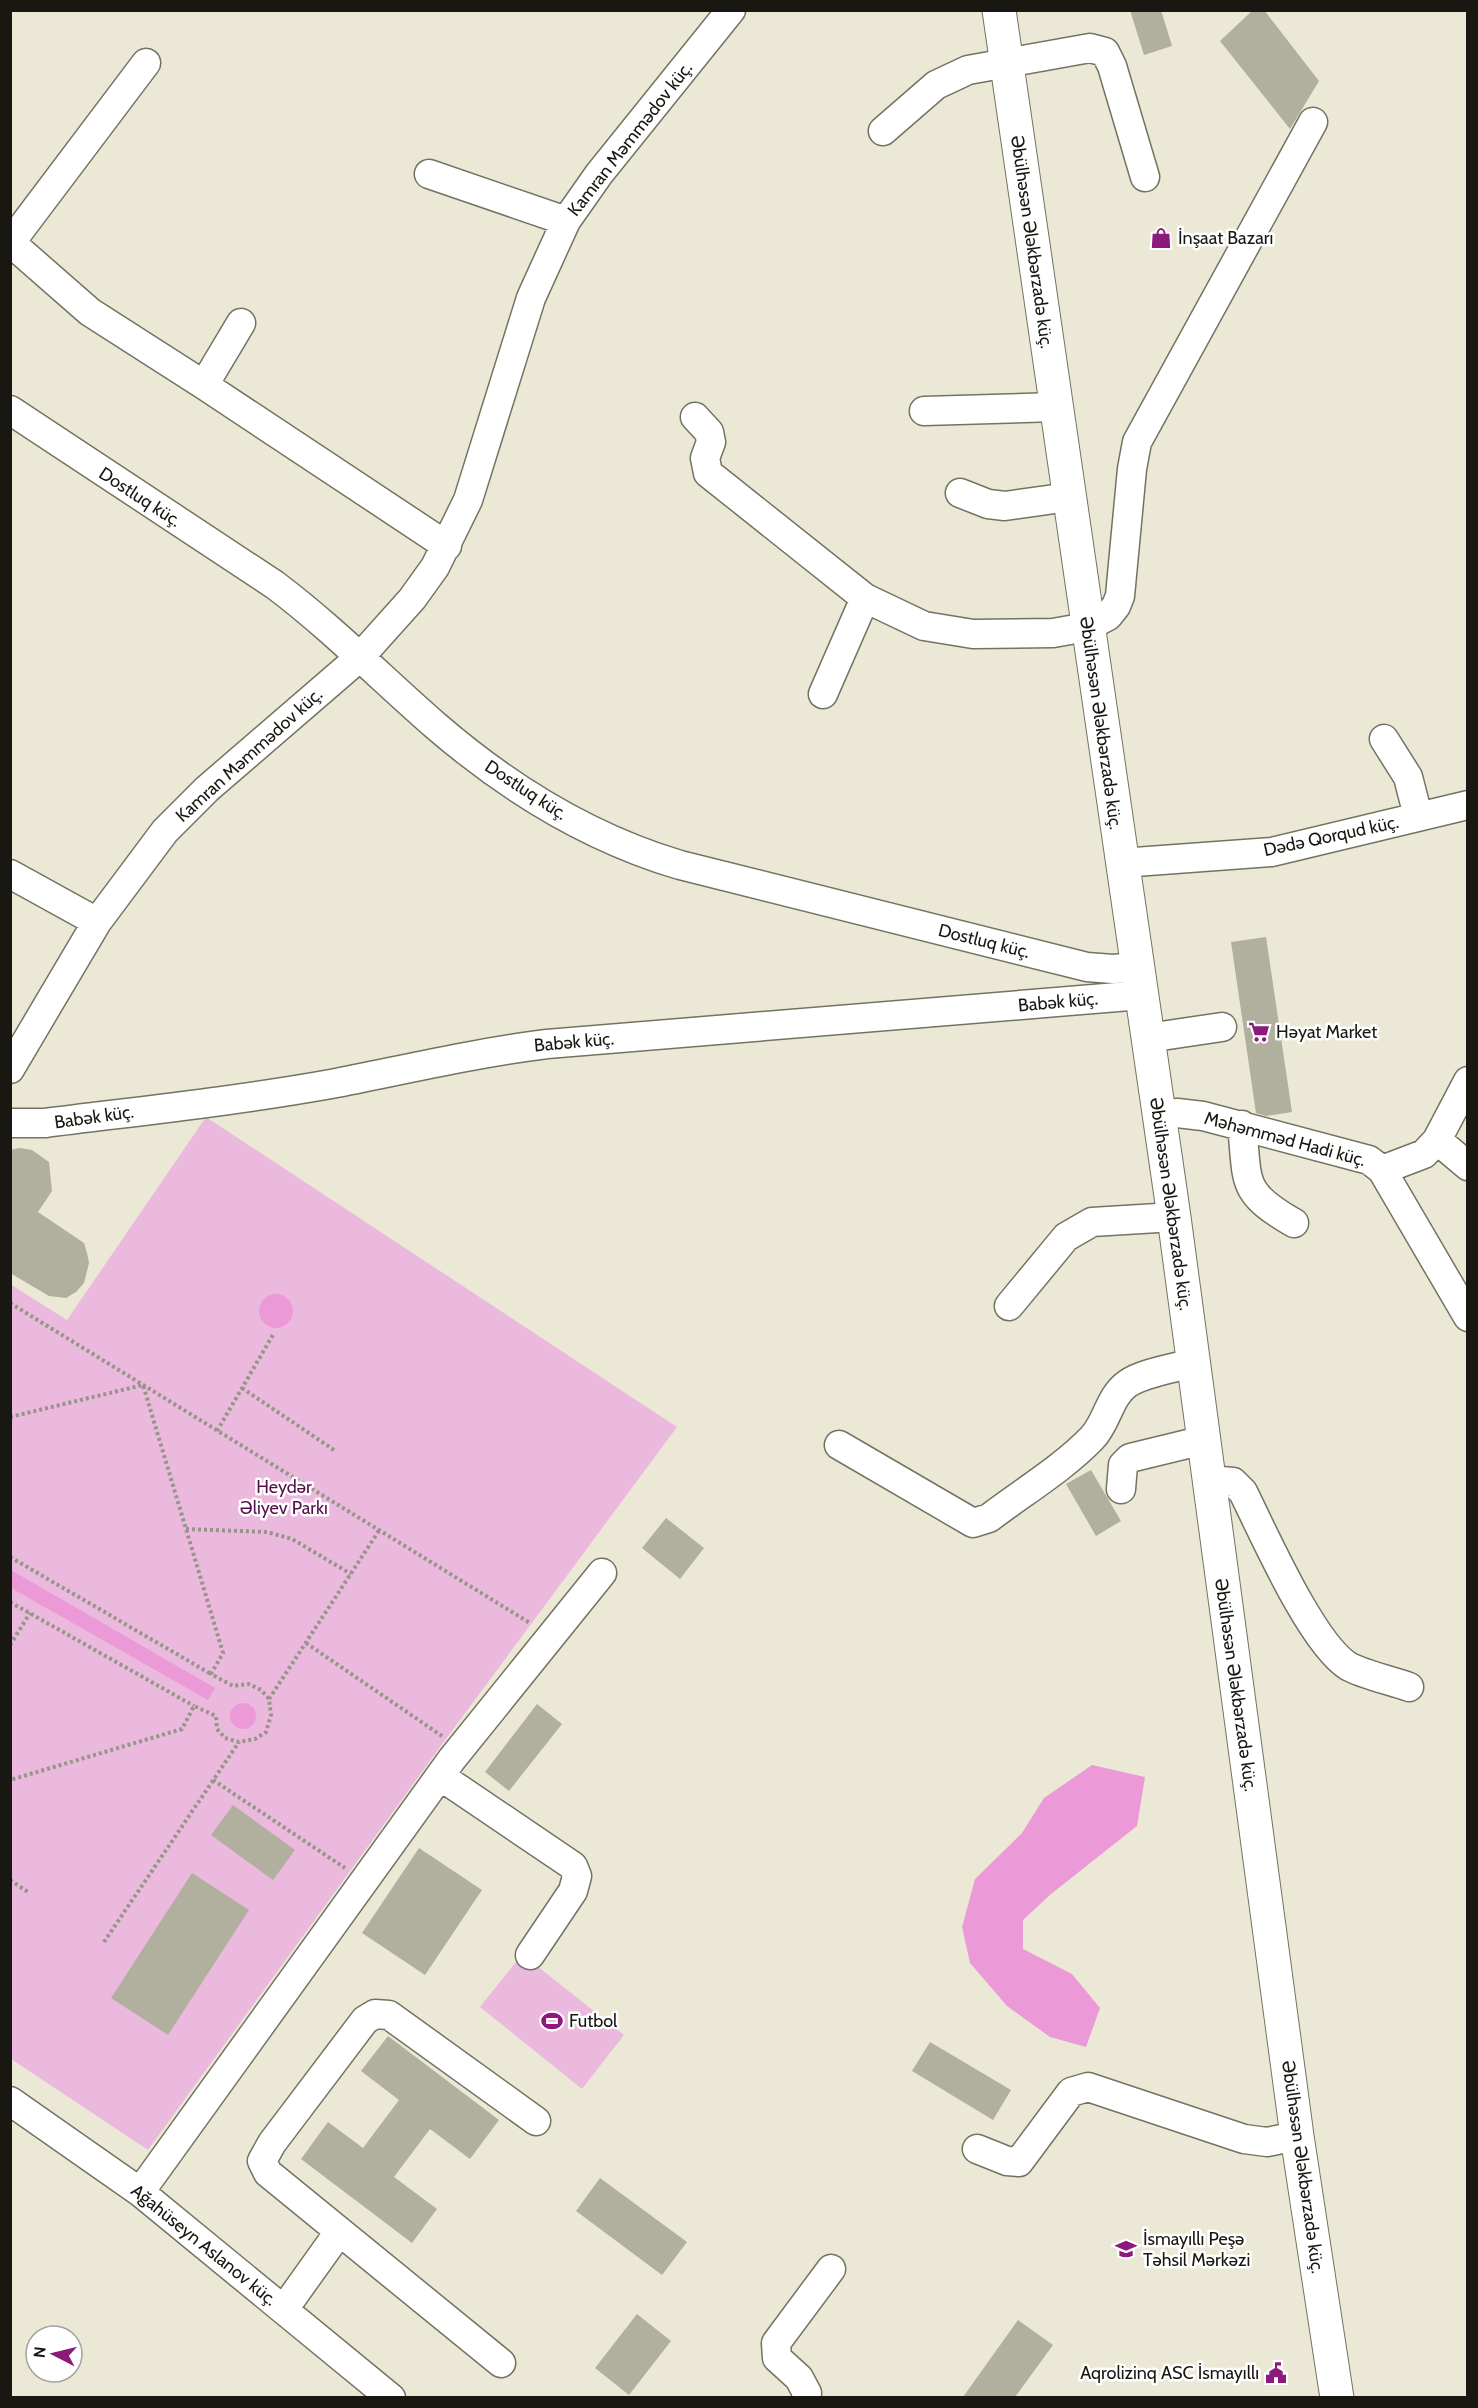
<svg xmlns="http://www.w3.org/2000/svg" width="1478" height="2408" viewBox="0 0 1478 2408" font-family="Cabin,sans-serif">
<rect width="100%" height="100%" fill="#ebe9d6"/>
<path fill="#ebb9dd" d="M206 1117 677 1427 440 1747 148 2150 11 2059 10 1284 67 1320Z
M522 1954 624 2035 582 2089 480 2007Z"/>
<path fill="#eb9ad7" d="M259 1311a17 17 0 1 1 34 0a17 17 0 1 1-34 0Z
M11 1570 215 1688 208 1700 11 1588Z
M230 1716a13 13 0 1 1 26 0a13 13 0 1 1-26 0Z
M1092 1765 1145 1777 1137 1826 1051 1894 1023 1920V1949L1072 1974 1100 2008 1086 2047 1050 2037 1007 2006 970 1963 962 1927 975 1879 1022 1833 1044 1798Z"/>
<path fill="#b1af9d" d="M1130 10H1161L1172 46 1144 55Z
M1253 10H1264L1319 81 1290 129 1220 41Z
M1266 937 1292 1112 1266 1116 1256 1113 1231 942Z
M20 1148 32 1150 49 1162 52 1191 38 1212 84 1243 87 1253 89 1263 84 1283 76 1292 66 1298 49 1296 10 1273V1150Z
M1091 1470 1121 1521 1096 1536 1066 1484Z
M666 1518 704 1548 680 1579 642 1548Z
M537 1704 562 1724 509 1791 485 1772Z
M233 1805 295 1850 273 1880 211 1835Z
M419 1848 482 1890 425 1975 362 1933Z
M192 1873 249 1910 168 2035 111 1998Z
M388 2036 499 2120 470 2159 430 2129 394 2177 437 2209 412 2243 301 2159 328 2122 363 2148 399 2100 361 2071Z
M930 2042 1011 2090 993 2120 912 2071Z
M600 2178 687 2242 662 2275 576 2211Z
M637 2314 671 2341 629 2395 595 2368Z
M1018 2320 1053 2345 1015 2397H963Z"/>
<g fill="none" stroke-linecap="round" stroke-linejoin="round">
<defs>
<path id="minor" d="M883 131 936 85 968 70 1090 48 1105 52 1112 66 1145 177
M429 174 566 221
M10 242 90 312 204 385 447 546
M11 242 146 63
M204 385 241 323
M10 410 275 585C332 628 382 679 436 726 508 788 589 838 680 865L1087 967 1113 969 1137 967
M924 411 1056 407
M695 417 709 432 711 442 705 458 708 473 865 598 924 626 973 634 1053 633 1087 627 1108 616 1116 606 1120 596 1132 469 1137 442 1313 122
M960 493 988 504 1005 506 1069 497
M823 694 865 598
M1384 739 1408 777 1418 816
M1121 863 1272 852 1468 805
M10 874 97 922
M1148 1038 1222 1027
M10 1069 97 922 165 831 207 789 360 657 412 599 435 567 468 500 531 298 566 221 599 174 731 10
M1159 1114 1177 1113 1203 1116 1369 1160 1382 1170 1468 1317
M10 1123H45C140 1111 236 1101 331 1084 403 1070 474 1053 547 1044L1142 995
M1242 1125C1248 1183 1240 1192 1294 1223
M1437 1140 1468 1166
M1382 1170 1424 1154 1437 1140 1468 1081
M1009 1306 1066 1237 1092 1222 1174 1217
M839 1445 973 1523 989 1518C1023 1492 1062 1469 1092 1438 1107 1423 1109 1397 1127 1384 1142 1373 1175 1368 1193 1363
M1209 1480 1233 1482 1243 1492C1264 1534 1311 1642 1348 1666 1362 1674 1392 1681 1409 1687
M1121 1489 1123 1465 1130 1458 1204 1440
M440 1776 573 1866 577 1876 573 1891 530 1955
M10 2101 140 2192 391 2398
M977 2149 1007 2161 1019 2162 1071 2092 1088 2087 1244 2139 1267 2142 1297 2136
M140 2192 452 1759 602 1573
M284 2309 339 2232
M501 2363 268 2173 262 2161 272 2143 365 2020 375 2014 389 2015 536 2121
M806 2398 807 2393 799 2378 777 2358 776 2343 831 2269"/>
<path id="major" d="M999 10 1174 1217 1297 2136 1337 2398"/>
</defs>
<use href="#minor" stroke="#747261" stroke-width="31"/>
<use href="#major" stroke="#747261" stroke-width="35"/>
<path stroke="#969587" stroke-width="4" stroke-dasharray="3 3" stroke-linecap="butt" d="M10 1303 530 1623
M242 1388 334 1450
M10 1417 143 1385 223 1653 211 1674 233 1686 249 1684 261 1690 269 1699 271 1715 266 1732 255 1739 239 1742 225 1738 217 1729 216 1716 194 1706 182 1729 10 1780
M217 1431 274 1333
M186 1529 267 1532 292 1539 351 1574
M10 1557 211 1674
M10 1602 194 1706
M306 1643 442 1736
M10 1645 30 1613
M269 1699 380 1529
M213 1780 345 1868
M10 1880 28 1892
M104 1942 239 1742"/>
<use href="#minor" stroke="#fff" stroke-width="28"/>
<use href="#major" stroke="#fff" stroke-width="33"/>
</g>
<defs>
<symbol id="shop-bare" viewBox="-9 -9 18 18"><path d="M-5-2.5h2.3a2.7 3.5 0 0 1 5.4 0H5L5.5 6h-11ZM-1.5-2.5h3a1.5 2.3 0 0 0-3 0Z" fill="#8d197a" stroke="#fff" stroke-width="2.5" paint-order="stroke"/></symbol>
<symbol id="supermarket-bare" viewBox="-9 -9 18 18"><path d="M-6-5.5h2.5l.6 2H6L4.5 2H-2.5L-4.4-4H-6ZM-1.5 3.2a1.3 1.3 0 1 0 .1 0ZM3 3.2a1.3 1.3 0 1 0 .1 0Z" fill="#8d197a" stroke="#fff" stroke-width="2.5" paint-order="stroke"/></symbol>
<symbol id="stadium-bare" viewBox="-9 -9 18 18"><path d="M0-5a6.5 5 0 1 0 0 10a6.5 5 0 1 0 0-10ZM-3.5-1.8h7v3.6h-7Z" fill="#8d197a" stroke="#fff" stroke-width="2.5" paint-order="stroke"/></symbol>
<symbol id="university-bare" viewBox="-9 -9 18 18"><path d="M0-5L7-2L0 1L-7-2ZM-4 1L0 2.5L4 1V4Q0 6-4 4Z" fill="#8d197a" stroke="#fff" stroke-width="2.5" paint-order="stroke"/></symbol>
<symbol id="civic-bare" viewBox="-9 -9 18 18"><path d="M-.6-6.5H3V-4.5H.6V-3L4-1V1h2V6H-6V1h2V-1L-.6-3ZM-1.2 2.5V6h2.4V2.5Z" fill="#8d197a" stroke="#fff" stroke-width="2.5" paint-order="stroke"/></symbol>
</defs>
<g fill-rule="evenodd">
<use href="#shop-bare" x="1146" y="223" width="30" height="30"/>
<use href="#supermarket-bare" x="1244" y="1017" width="30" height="30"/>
<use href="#stadium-bare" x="537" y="2006" width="30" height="30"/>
<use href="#university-bare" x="1111" y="2234" width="30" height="30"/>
<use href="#civic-bare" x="1261" y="2358" width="30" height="30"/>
</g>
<g text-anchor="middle" stroke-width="5" stroke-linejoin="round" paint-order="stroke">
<g font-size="18" fill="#181711" stroke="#fff">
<text transform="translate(630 139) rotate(-52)" y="6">Kamran Məmmədov küç.</text>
<text transform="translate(1032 242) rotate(82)" y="6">Əbülhəsən Ələkbərzadə küç.</text>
<text transform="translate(140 497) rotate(33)" y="6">Dostluq küç.</text>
<text transform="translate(1101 723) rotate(82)" y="6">Əbülhəsən Ələkbərzadə küç.</text>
<text transform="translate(249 755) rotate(-42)" y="6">Kamran Məmmədov küç.</text>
<text transform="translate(526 790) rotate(33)" y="6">Dostluq küç.</text>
<text transform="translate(1331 836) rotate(-12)" y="6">Dədə Qorqud küç.</text>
<text transform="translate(984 941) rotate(14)" y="6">Dostluq küç.</text>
<text transform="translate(1058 1002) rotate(-5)" y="6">Babək küç.</text>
<text transform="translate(574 1042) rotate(-5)" y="6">Babək küç.</text>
<text transform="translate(94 1117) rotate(-8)" y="6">Babək küç.</text>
<text transform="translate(1285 1139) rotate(15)" y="6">Məhəmməd Hadi küç.</text>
<text transform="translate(1171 1204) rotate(82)" y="6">Əbülhəsən Ələkbərzadə küç.</text>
<text transform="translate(1236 1685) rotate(82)" y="6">Əbülhəsən Ələkbərzadə küç.</text>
<text transform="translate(1303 2167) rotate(82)" y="6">Əbülhəsən Ələkbərzadə küç.</text>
<text transform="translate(204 2245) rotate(39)" y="6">Ağahüseyn Aslanov küç.</text>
</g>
<g font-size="18" fill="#181711" stroke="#fff" text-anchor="start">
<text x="1178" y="244">İnşaat Bazarı</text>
<text x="1276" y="1038">Həyat Market</text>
<text x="569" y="2027">Futbol</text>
<text x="1143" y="2245">İsmayıllı Peşə<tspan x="1143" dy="21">Təhsil Mərkəzi</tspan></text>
<text x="1259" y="2379" text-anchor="end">Aqrolizinq ASC İsmayıllı</text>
</g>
<g font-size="18" fill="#560f49" stroke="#fff">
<text x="284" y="1493">Heydər<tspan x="284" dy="21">Əliyev Parkı</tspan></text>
</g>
</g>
<rect width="1478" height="2408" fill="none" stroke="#181711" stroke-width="24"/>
<g transform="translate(54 2354) rotate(277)"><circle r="28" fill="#ffffff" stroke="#a3a2a0" stroke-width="1.5"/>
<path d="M0-4.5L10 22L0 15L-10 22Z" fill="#8d197a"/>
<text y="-9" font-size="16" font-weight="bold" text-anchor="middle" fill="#181711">N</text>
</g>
</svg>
